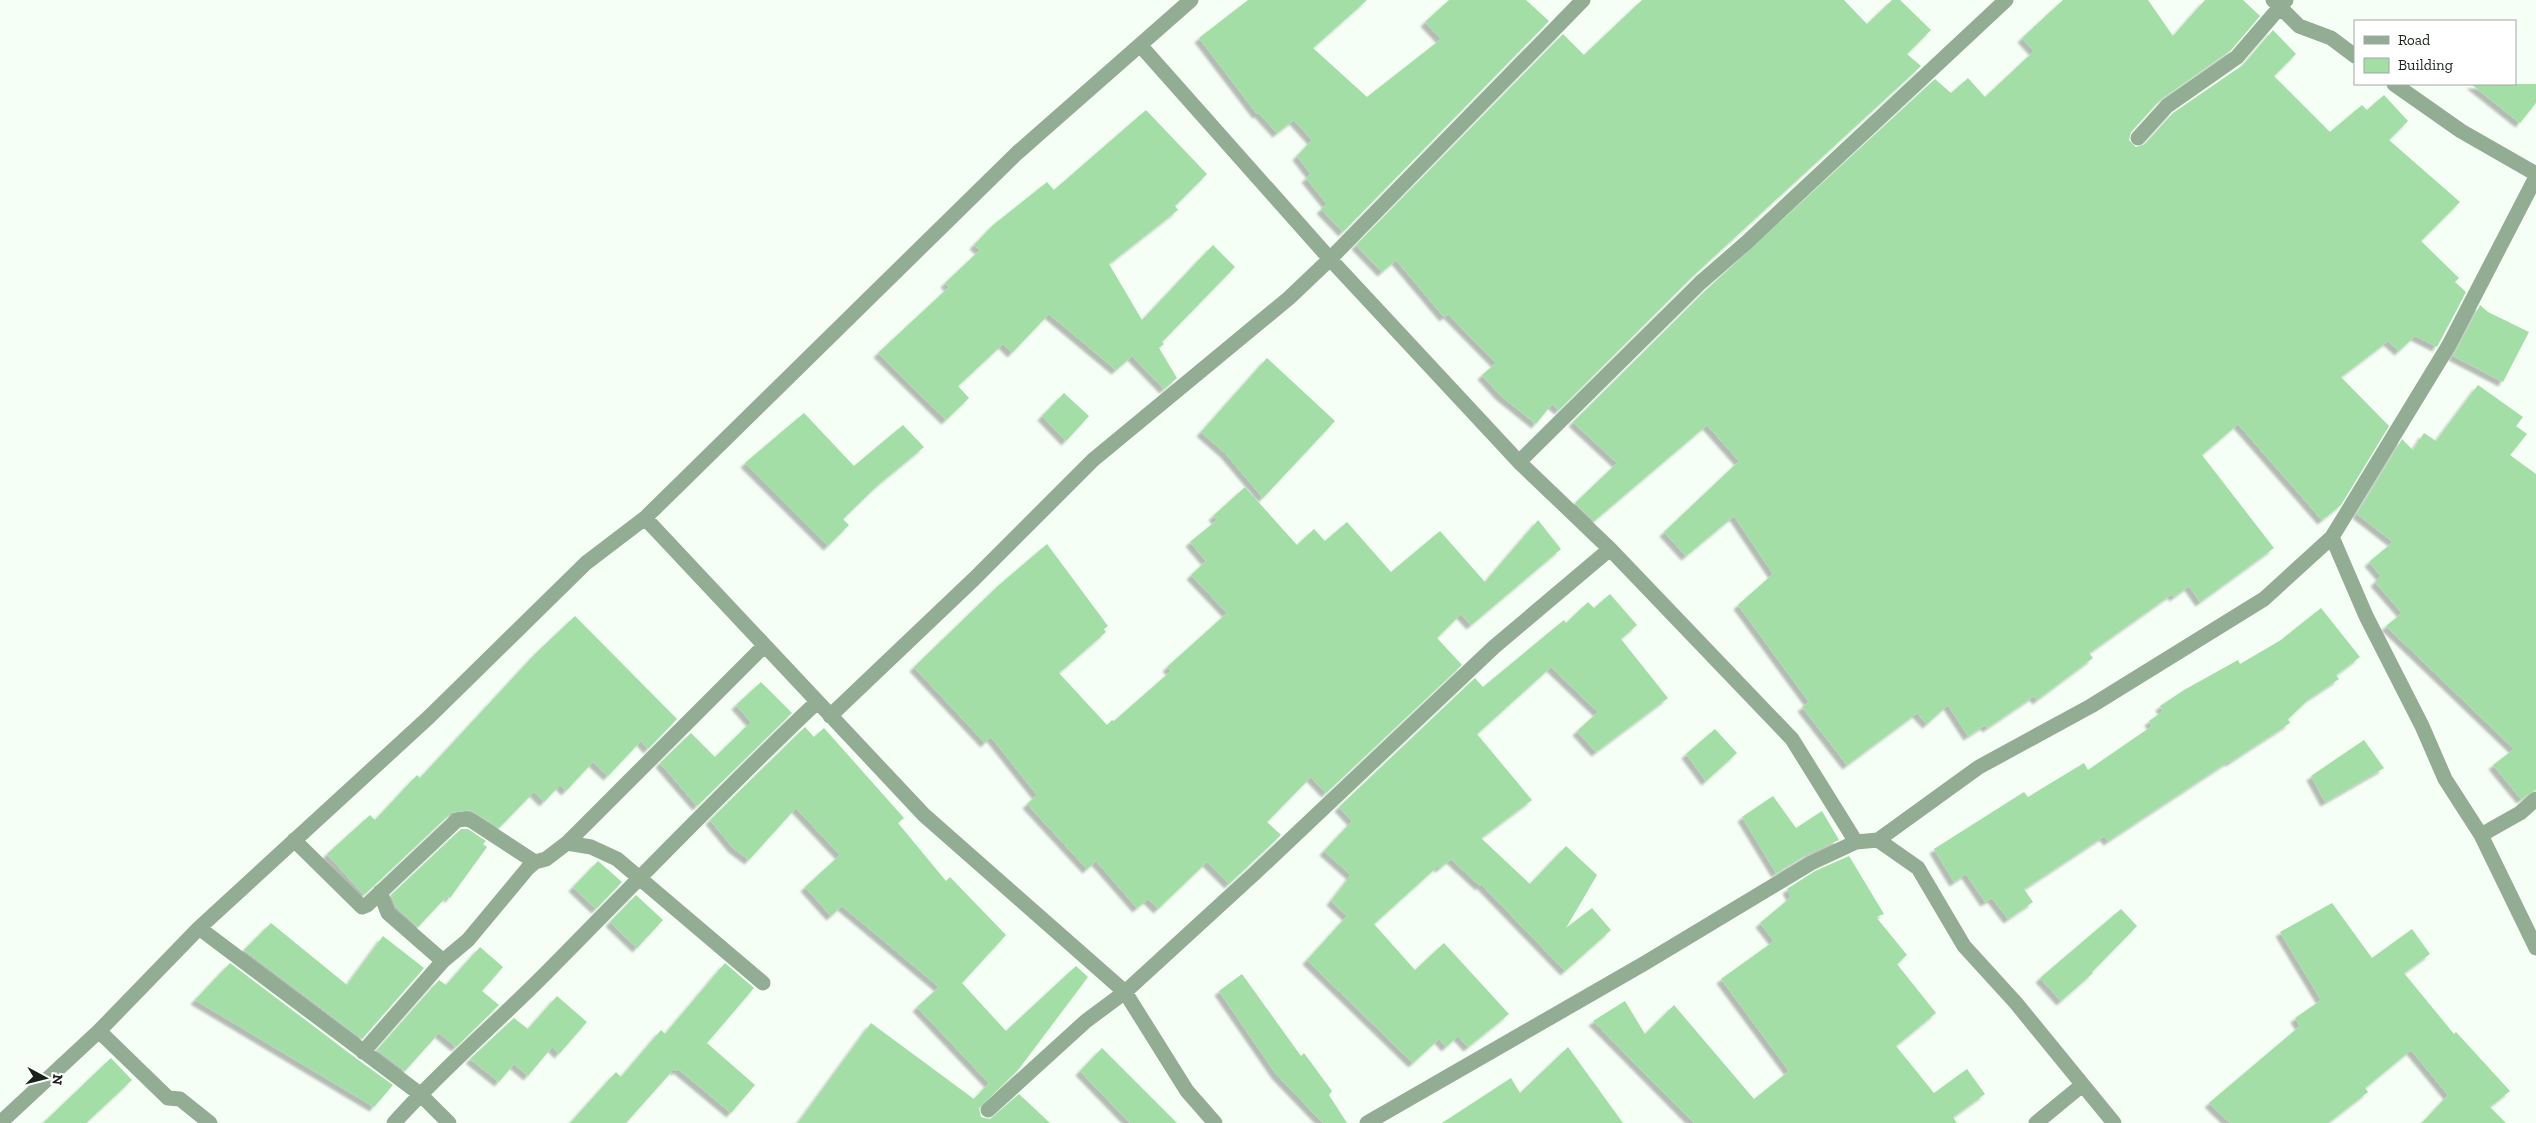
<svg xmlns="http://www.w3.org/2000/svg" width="2536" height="1123" viewBox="0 0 2536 1123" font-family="'Zilla Slab',serif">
<defs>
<filter id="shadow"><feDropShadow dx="-4.5" dy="4.5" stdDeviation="1" flood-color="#0004"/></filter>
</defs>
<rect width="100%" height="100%" fill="#f5fff5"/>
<path fill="#a2dea6" filter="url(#shadow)" d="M1248 0H1367L1313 48 1367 97 1441 39 1425 22 1449 0H1526L1549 21 1343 232 1321 209 1327 204 1306 178 1311 174 1297 156 1312 140 1294 120 1277 133 1259 113 1257 114 1199 38Z
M1642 0H1844L1867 24 1892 0H1900L1931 30 1907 54 1921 66 1693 276 1559 410 1552 404 1536 424 1500 395 1482 375 1496 363 1448 314 1444 317 1396 260 1382 272 1356 245 1563 34 1584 55Z
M2063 0H2148L2173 36 2205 0H2243L2260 16 2231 50 2160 100 2131 132 2129 140 2136 147 2145 144 2173 113 2243 65 2273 30 2296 54 2274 76 2330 132 2362 105 2367 110 2384 95 2408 121 2389 140 2460 202 2421 241 2459 278 2455 282 2466 292 2437 347 2415 336 2399 351 2388 341 2341 377 2389 426 2341 505 2322 520 2238 424 2202 455 2274 548 2200 602 2189 586 2174 597 2172 594 2089 653 2093 658 2037 700 2034 696 1987 728 1985 725 1968 736 1948 705 1927 724 1917 713 1847 765 1802 707 1809 702 1738 605 1773 574 1734 516 1686 556 1664 532 1739 461 1707 425 1594 521 1575 503 1617 463 1573 422 1706 290 1935 79 1951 93 1968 78 1985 97 2034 51 2022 38Z
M2471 84H2536V103L2520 123Z
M1146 110 1207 174 1175 206 1178 210 1109 264 1142 320 1213 245 1235 267 1162 342 1164 344 1159 348 1177 378 1164 389 1132 356 1116 370 1049 314 1012 353 1003 344 958 386 969 398 946 420 878 353 949 287 945 283 980 250 974 245 993 225 1047 182 1054 190Z
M2480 305 2488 312 2529 332 2503 382 2453 356Z
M1267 358 1335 421 1263 498 1225 453 1201 432Z
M2478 385 2523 417 2516 426 2527 434 2510 455 2536 474V790L2521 799 2493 765 2514 749 2386 626 2402 613 2375 582 2381 576 2369 562 2393 542 2357 514 2402 439 2413 450 2424 433 2436 441Z
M1064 393 1089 416 1066 441 1042 416Z
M804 413 854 466 903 425 924 447 878 485 843 519 849 525 828 546 745 463Z
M1245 487 1297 545 1314 529 1325 541 1347 522 1391 572 1440 531 1485 582 1538 520 1561 549 1471 625 1461 614 1437 638 1462 665 1326 793 1311 777 1267 822 1281 835 1229 884 1207 862 1158 909 1148 899 1137 908 1096 861 1087 869 1027 804 1037 795 991 737 985 743 914 667 999 585 1047 544 1108 626 1104 629 1106 632 1059 673 1107 725 1112 720 1114 721 1171 671 1167 667 1227 613 1191 575 1206 561 1190 542 1217 520 1213 516Z
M1610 594 1637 625 1621 639 1668 698 1596 752 1577 731 1598 712 1551 667 1477 734 1532 800 1481 838 1530 884 1566 846 1597 875 1566 928 1592 908 1611 930 1565 971 1481 884 1480 886 1451 859 1440 868 1438 866 1374 924 1415 970 1444 943 1509 1014 1468 1047 1458 1036 1446 1047 1439 1039 1413 1063 1307 960 1347 916 1331 901 1351 875 1324 851 1352 821 1339 807 1475 678 1483 687 1564 620 1566 623 1588 602 1594 608Z
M2321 608 2360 657 2336 675 2339 679 2310 698 2288 719 2290 723 2230 762 2229 761 2108 841 2104 836 2024 889 2033 902 2008 919 1992 898 1985 902 1966 874 1954 882 1934 849 2024 792 2028 797 2084 763 2088 770 2152 726 2149 721 2163 711 2160 706 2184 690 2238 660 2240 664 2281 640Z
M575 616 677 719 648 749 641 741 608 776 593 762 566 791 560 785 544 802 534 792 499 828 470 810 451 813 364 895 327 854 370 815 375 820 417 775 420 778 535 654Z
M761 682 792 713 697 806 660 763 691 733 715 757 751 722 736 705Z
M805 727 814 737 824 728 904 818 898 823 946 881 950 877 1006 935 962 983 1006 1031 1076 966 1088 977 1018 1070 979 1108 981 1117 990 1119 1019 1094 1050 1123H798L871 1023 974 1099 989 1083 917 1007 939 987 842 906 831 916 805 887 840 855 796 808 749 860 733 848 710 820Z
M1715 729 1737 753 1706 781 1686 754Z
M2364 740 2384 768 2325 802 2311 776Z
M1773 796 1796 828 1822 811 1839 840 1807 854 1776 873 1742 817Z
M461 829H468L486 841 483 844 487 847 450 898 447 896 418 927 396 907 391 895Z
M1849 856 1884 914 1876 917 1907 955 1897 964 1936 1013 1896 1046 1934 1093 1967 1069 1985 1094 1953 1117 1957 1123H1694L1593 1021 1625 1001 1645 1034 1674 1005 1754 1099 1789 1071 1721 979 1774 941 1760 923 1791 897 1787 889 1815 871Z
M598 861 622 882 596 909 573 887Z
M636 895 663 920 637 948 610 922Z
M2332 903 2372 958 2412 929 2430 954 2404 973 2454 1034 2456 1032 2510 1091 2490 1107 2506 1123H2422L2448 1095 2411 1050 2365 1088 2368 1092 2328 1123H2230L2209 1103 2300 1026 2295 1018 2321 1000 2280 932Z
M2121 909 2137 926 2092 972 2093 973 2061 1001 2040 978Z
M271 923 347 985 383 936 424 968 362 1039 244 950Z
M480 947 503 967 482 991 499 1005 456 1047 439 1033 405 1071 377 1050 439 980 446 985Z
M230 963 357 1059 393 1085 374 1107 195 1000Z
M725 963 754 988 707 1043 755 1085 731 1113 678 1069 676 1071 674 1069 626 1123H570L616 1072 621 1077 661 1030 665 1034Z
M1242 974 1301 1056 1304 1053 1332 1091 1329 1095 1347 1123H1323L1276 1074 1219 991Z
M557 996 587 1022 559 1054 552 1047 528 1076 514 1064 499 1082 470 1059 514 1018 528 1029Z
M1568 1047 1623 1123H1442L1511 1078 1520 1093Z
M1102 1048 1177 1123H1130L1080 1071Z
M111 1058 132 1080 86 1123H43Z"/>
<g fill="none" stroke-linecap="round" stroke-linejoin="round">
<path stroke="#93ac94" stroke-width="15" d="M2273 0 2299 26 2331 38 2355 56
M1140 45 1330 259 1519 462 1610 549 1792 739 1856 842
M2394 84 2461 131 2536 174
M2138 138 2167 106 2237 57 2286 0
M2536 177 2449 345 2332 537 2366 616 2422 726 2445 779 2481 835 2536 948
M1519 462 1700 283 1746 243 2006 0
M645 518 924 815 1125 992 1086 1021 988 1110
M830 716 974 579 1093 460 1289 298 1330 259 1583 0
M2481 835 2520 813 2536 799
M294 840 362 907 367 905 457 820 467 819 472 821 535 862
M1878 840 1918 868 1964 946 2016 1003 2114 1123
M567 843 764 646
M380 892 388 913 443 961
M199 928 420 1094 449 1123
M99 1031 168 1098 180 1099 210 1123
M363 1052 443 961 468 940 528 868 535 862 546 859 567 843 591 847 617 859 763 983
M0 1123 99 1031 199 928 429 717 586 563 645 518 1017 153 1191 0
M394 1123C443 1068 499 1021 551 968 639 879 725 789 816 703
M1215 1123 1187 1091 1125 992 1255 873 1494 647 1610 549
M1367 1123 1645 963 1811 863 1856 842 1878 840 1979 767 2091 706 2264 599 2332 537
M2036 1123 2081 1086"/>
</g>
<rect x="2354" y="20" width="162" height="65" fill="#ffffff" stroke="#a3a7a3"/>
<rect x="2364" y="36" width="25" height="8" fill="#93ac94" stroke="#a3a7a3"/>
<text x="2398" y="45" font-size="15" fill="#19221a">Road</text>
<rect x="2364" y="58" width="25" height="15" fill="#a2dea6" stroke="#a3a7a3"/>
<text x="2398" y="70" font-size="15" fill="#19221a">Building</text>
<g transform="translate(45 1078) rotate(97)" stroke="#ffffff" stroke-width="4" paint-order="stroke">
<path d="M0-4L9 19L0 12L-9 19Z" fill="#19221a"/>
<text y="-8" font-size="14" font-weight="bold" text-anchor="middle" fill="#19221a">N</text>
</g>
</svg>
